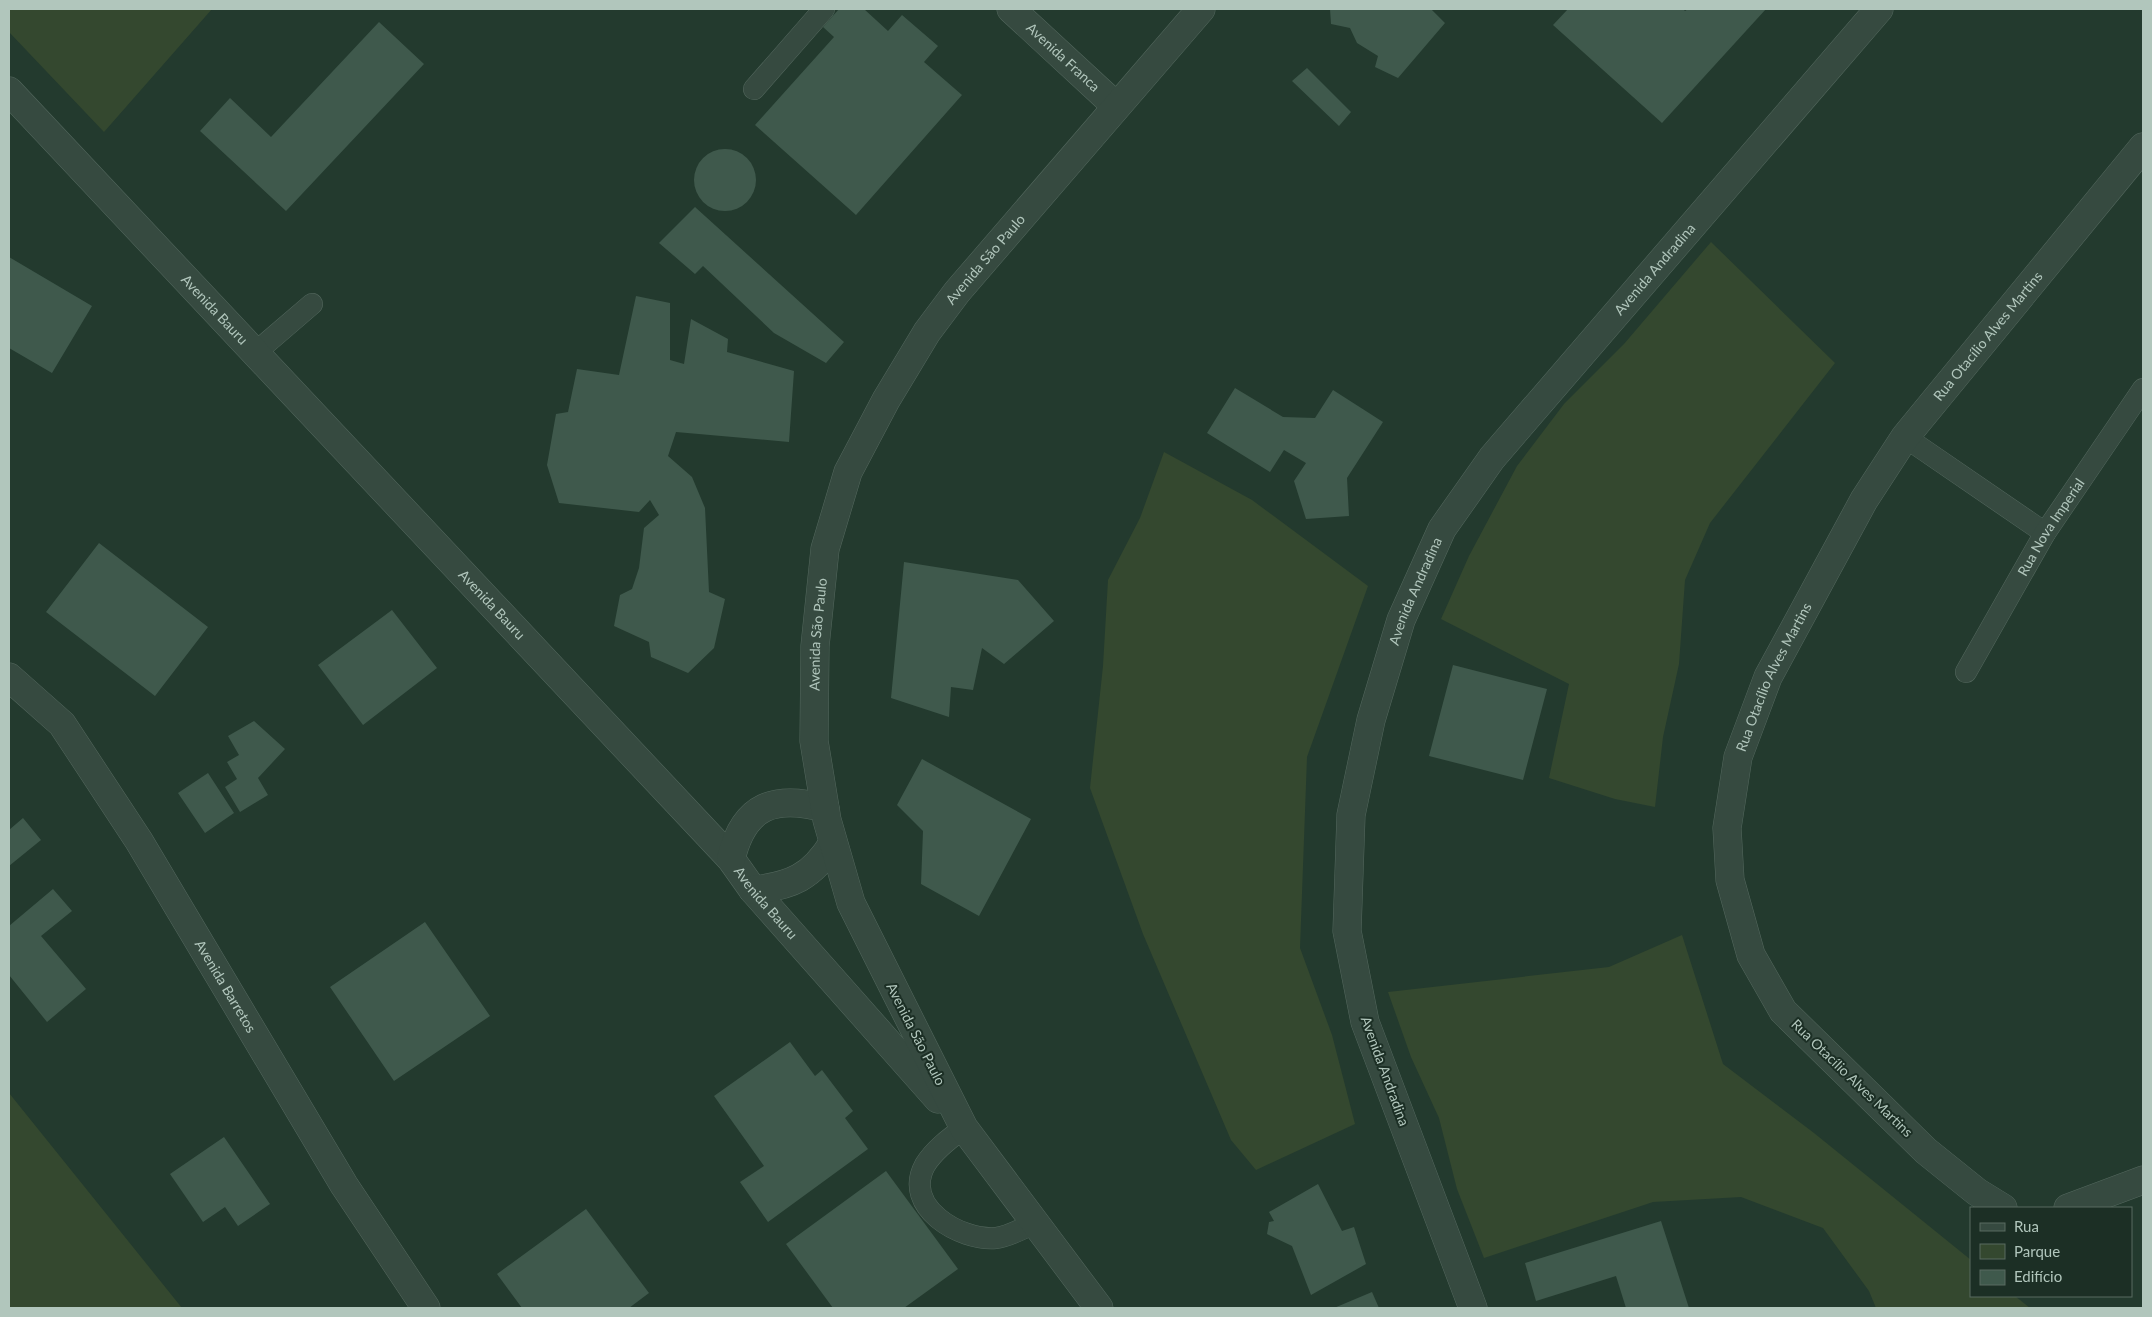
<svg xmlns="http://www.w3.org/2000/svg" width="2152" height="1317" viewBox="0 0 2152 1317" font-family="Lato,sans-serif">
<rect width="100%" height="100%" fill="#233a2e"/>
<path fill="#34482f" d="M9 9H212L104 132 9 32Z
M1711 242 1835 363 1710 523 1685 580 1679 664 1663 737 1655 807 1615 799 1549 778 1569 684 1441 619 1469 556 1517 466 1564 404 1624 344Z
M1164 452 1252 500 1368 586 1307 757 1300 948 1332 1035 1355 1124 1256 1170 1231 1140 1143 934 1090 788 1103 666 1108 580 1140 518Z
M1682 935 1723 1064 1814 1133 1971 1260V1296H2015L2030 1308H1876L1869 1291 1823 1228 1741 1197 1653 1202 1484 1258 1457 1189 1439 1118 1411 1057 1388 992 1609 967Z
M9 1093 182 1308H9Z"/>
<path fill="#3f594c" d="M839 9H864L888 31 902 15 938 46 924 62 962 95 856 215 755 125 834 37 823 27Z
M1330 9H1431L1445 23 1398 78 1375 67 1378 56 1357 43 1350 28 1331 24Z
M1568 9H1683L1685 11 1688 9H1766L1662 123 1553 25Z
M379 22 424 64 286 211 200 131 230 98 271 137Z
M1307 68 1351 112 1339 126 1292 81Z
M694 180a31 31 0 1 1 62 0a31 31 0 1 1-62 0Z
M695 207 844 342 826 363 774 333 703 266 695 274 659 243Z
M9 257 92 306 52 373 9 348Z
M636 296 670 303V360L684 364 691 319 728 339 727 352 794 371 789 442 676 432 668 456 692 477 705 508 709 592 725 599 714 648 688 673 651 657 649 642 614 626 620 595 632 589 639 568 644 528 659 515 650 500 639 512 559 503 547 465 556 414 568 412 577 369 619 375Z
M1235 388 1283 417 1315 418 1333 390 1383 422 1347 478 1349 516 1306 519 1294 481 1306 463 1284 450 1270 472 1207 433Z
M99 543 208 627 155 696 46 612Z
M904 562 1018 580 1054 621 1004 664 982 648 973 690 951 687 949 717 891 698Z
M392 610 437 668 363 725 318 665Z
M1453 665 1547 689 1523 780 1429 756Z
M254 721 285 749 258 778 268 795 240 812 225 787 237 779 227 762 239 755 228 736Z
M922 759 1031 819 979 916 921 884 923 831 897 805Z
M208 773 234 813 205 833 178 793Z
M23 818 41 840 9 866V830Z
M53 889 72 911 41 936 86 989 47 1022 9 975V926Z
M425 922 490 1016 394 1081 330 987Z
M790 1042 815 1076 822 1070 853 1111 845 1118 868 1149 768 1222 740 1182 764 1166 714 1096Z
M224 1137 270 1204 238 1226 225 1207 203 1222 170 1174Z
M886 1171 958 1269 904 1308H833L786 1244Z
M1318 1184 1342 1231 1354 1227 1366 1264 1311 1295 1292 1246 1267 1234 1269 1222 1274 1221 1269 1212Z
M586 1209 649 1293 629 1308H522L497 1274Z
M1661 1221 1689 1308H1626L1616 1276 1536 1301 1525 1263Z
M1372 1292 1379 1308H1334Z"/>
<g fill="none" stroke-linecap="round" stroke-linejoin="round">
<defs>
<g id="service">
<path d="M754 89 824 9"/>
<path d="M255 353 312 304"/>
<path d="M1905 437 2045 533"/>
<path id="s1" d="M1966 672 2045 533 2143 389"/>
<path d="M964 1128C950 1138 934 1150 925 1165 902 1207 960 1241 996 1238 1008 1237 1023 1228 1035 1223"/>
</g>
<g id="minor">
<path id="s2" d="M1011 9 1116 106"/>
<path id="s3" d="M9 91 731 859 753 890 938 1099"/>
<path id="s4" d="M9 677 62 724 139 841 344 1185 426 1308"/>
<path d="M731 859C744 804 775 795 825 808"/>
<path d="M753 890C791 886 812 877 833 843"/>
<path id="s5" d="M2003 1208 1977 1192 1926 1151 1783 1011 1751 955 1730 880 1727 828 1738 757 1768 677 1864 500 1905 437 2143 147"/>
<path d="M2068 1208 2143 1180"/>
<path id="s6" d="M1099 1308 964 1128 851 903 827 820 814 741 815 646 825 549 848 472 886 400 927 332 957 292 1201 9"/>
<path id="s7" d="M1473 1308 1365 1022 1347 931 1351 815 1371 720 1401 620 1442 529 1492 458 1879 9"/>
</g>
</defs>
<use href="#service" stroke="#54685e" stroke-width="22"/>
<use href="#minor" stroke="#54685e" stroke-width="29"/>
<use href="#service" stroke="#364a40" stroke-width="21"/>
<use href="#minor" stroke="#364a40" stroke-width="28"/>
</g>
<g text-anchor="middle" stroke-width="4" stroke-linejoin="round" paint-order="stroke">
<g font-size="14" fill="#b1c6bc" stroke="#1c2f25">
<text dy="5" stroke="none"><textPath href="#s2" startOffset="71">Avenida Franca</textPath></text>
<text dy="5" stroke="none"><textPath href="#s6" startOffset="1170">Avenida São Paulo</textPath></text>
<text dy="5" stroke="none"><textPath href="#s7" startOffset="1152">Avenida Andradina</textPath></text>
<text dy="5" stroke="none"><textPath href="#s3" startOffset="300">Avenida Bauru</textPath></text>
<text dy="5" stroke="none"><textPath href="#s5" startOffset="1055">Rua Otacílio Alves Martins</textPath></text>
<text dy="5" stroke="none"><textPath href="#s1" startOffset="168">Rua Nova Imperial</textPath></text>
<text dy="5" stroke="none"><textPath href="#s7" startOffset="748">Avenida Andradina</textPath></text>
<text dy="5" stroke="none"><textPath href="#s3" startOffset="705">Avenida Bauru</textPath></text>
<text dy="5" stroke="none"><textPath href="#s6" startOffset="750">Avenida São Paulo</textPath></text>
<text dy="5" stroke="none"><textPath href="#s5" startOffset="650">Rua Otacílio Alves Martins</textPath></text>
<text dy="5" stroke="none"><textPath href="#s3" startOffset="1110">Avenida Bauru</textPath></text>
<text dy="5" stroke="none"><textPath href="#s4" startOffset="380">Avenida Barretos</textPath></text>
<text transform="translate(916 1034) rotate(63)" y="5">Avenida São Paulo</text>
<text transform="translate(1385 1071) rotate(70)" y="5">Avenida Andradina</text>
<text transform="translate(1852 1078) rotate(44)" y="5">Rua Otacílio Alves Martins</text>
</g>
</g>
<rect width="2152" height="1317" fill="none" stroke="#b1c6bc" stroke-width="20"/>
<rect x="1970" y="1207" width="162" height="90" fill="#1c2f25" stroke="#586b61"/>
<rect x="1980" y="1223" width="25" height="8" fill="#364a40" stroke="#586b61"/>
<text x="2014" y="1232" font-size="15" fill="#b1c6bc">Rua</text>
<rect x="1980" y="1244" width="25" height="15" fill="#34482f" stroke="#586b61"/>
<text x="2014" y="1257" font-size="15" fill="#b1c6bc">Parque</text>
<rect x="1980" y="1270" width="25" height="15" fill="#3f594c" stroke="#586b61"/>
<text x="2014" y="1282" font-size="15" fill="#b1c6bc">Edifício</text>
</svg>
